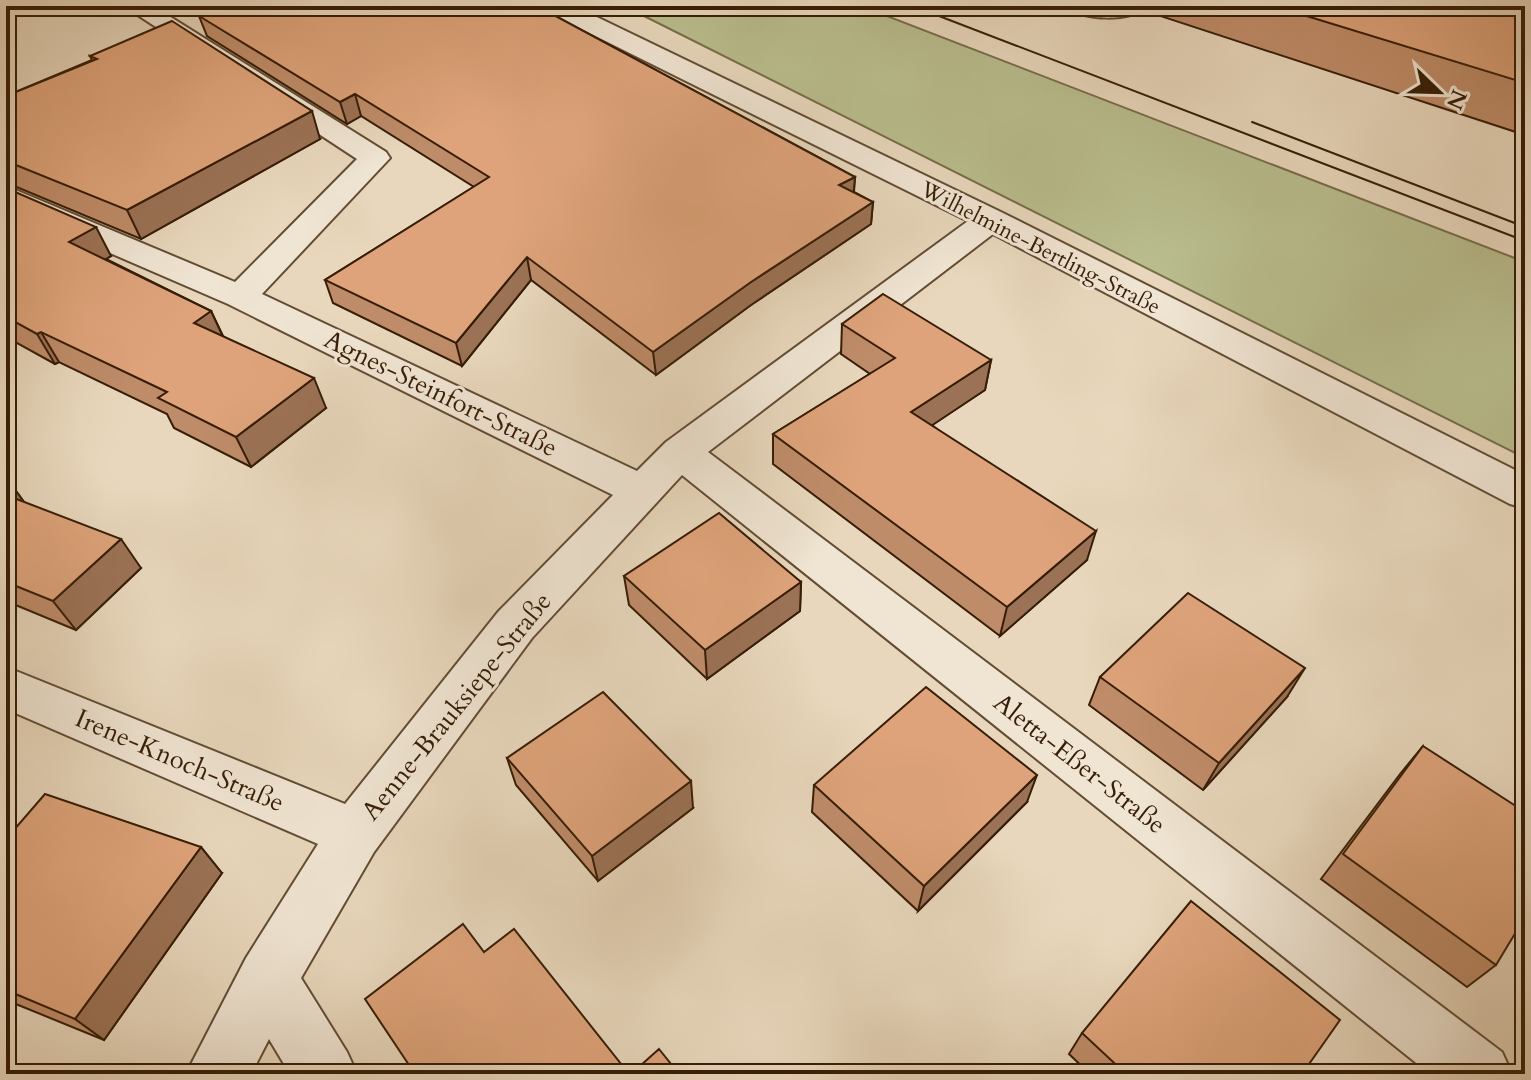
<svg xmlns="http://www.w3.org/2000/svg" width="1531" height="1080" viewBox="0 0 1531 1080" font-family="Cardo,serif">
<rect width="100%" height="100%" fill="#e8d7bc"/>
<filter id="stains"><feTurbulence type="fractalNoise" baseFrequency=".0025" numOctaves="4"/><feColorMatrix values="0 0 0 0 .2 0 0 0 0 .09 0 0 0 0 .02 0 0 0 .5 -.17"/></filter>
<radialGradient id="worn" r=".72"><stop offset=".6" stop-color="#630" stop-opacity="0"/><stop offset="1" stop-color="#630" stop-opacity=".3"/></radialGradient>
<path fill="#b9bd8e" stroke="#786d4a" stroke-width="2" d="M624 6H861L1525 262V458Z"/>
<g fill="none" stroke-linecap="round" stroke-linejoin="round">
<defs>
<path id="minor" d="M124 6H153L386 152 390 158 262 294 637 471 666 442 968 221 545 11 542 6H574L1003 213 1525 475V508L1510 504 993 234 708 452 1502 1052 1512 1074H1430L682 475 532 638 374 852 301 978 347 1052 357 1074H290L269 1039 251 1074H186L246 958 318 844 6 709V667L345 804 498 612 613 495 228 304 6 208V186L235 282 357 159Z
M1067 6H1147C1136 22 1078 21 1067 6Z"/>
</defs>
<use href="#minor" stroke="#624c34" stroke-width="4"/>
<use href="#minor" fill="#f0e5d3" fill-rule="evenodd"/>
<path stroke="#361d06" stroke-width="2" d="M913 6 1525 241
M1252 122 1525 227"/>
</g>
<path fill="#bf8c69" stroke="#361d06" stroke-width="2" d="M194 6H537L855 177 854 192 873 202 871 224 751 305 656 375 531 280 462 366 333 303 325 280 474 187 361 116 347 124 207 36 199 16 204 14 195 9Z
M1147 6H1525V135L1145 11Z
M90 56 320 139 141 239 7 183 6 184V96L92 60Z
M6 188 111 256 106 259 211 311 223 336 326 408 251 467 174 428 167 414 59 362 55 364 6 337Z
M842 324 991 360 985 390 932 425 1087 560 1000 636 773 464V434L870 374 841 354Z
M6 479 8 480 24 502 141 568 76 630 6 601Z
M624 576 801 582 800 611 707 679 629 605Z
M1100 677 1287 697 1203 790 1089 705Z
M1423 746 1496 965 1467 987 1321 879 1400 774Z
M507 758 693 808 598 881 516 785Z
M814 785 1027 802 918 911 812 812Z
M6 839 222 873 104 1040 6 1000Z
M1082 1033 1302 1074H1090L1069 1054Z"/>
<path fill="#9b7255" stroke="#361d06" stroke-width="2" d="M355 94 361 116 347 124 340 102Z
M312 111 320 139 141 239 127 210Z
M855 177 853 199 839 185Z
M873 202 871 224 751 305 656 375 653 352 751 282Z
M96 227 111 256 85 271 69 242Z
M527 257 531 280 462 366 456 343Z
M211 311 225 341 194 323Z
M41 332 59 362 55 364 37 334Z
M991 360 985 390 907 442 911 412Z
M314 378 326 408 251 467 236 437Z
M8 480 30 510 6 507V481Z
M1096 531 1087 560 1000 636 1007 607Z
M121 539 141 568 76 630 53 601Z
M801 582 800 611 707 679 705 650Z
M1305 668 1287 697 1203 790 1219 763Z
M1037 775 1027 802 918 911 924 886Z
M691 781 693 808 598 881 592 856Z
M201 847 222 873 104 1040 75 1019Z"/>
<path fill="#dea37a" stroke="#361d06" stroke-width="2" d="M218 6H537L855 177 839 185 873 202 751 282 653 352 527 257 456 343 325 280 489 177 355 94 340 102 199 16 220 7Z
M1274 6H1525V83Z
M172 21 312 111 127 210 6 161V96L97 59 90 56Z
M6 188 96 227 69 242 211 311 194 323 314 378 236 437 158 398 167 392 41 332 37 334 6 317Z
M883 294 991 360 911 412 1096 531 1007 607 773 434 895 358 842 324Z
M6 495 121 539 53 601 6 582Z
M719 513 801 582 705 650 624 576Z
M1188 593 1305 668 1219 763 1100 677Z
M926 687 1037 775 924 886 814 785Z
M603 692 691 781 592 856 507 758Z
M1423 746 1525 812V917L1496 965 1343 854Z
M45 794 201 847 75 1019 6 990V839Z
M1191 901 1340 1020 1302 1074H1126L1082 1033Z
M463 924 484 952 514 929 629 1074H543L540 1071 536 1074H415L365 999Z
M659 1049 679 1074H631Z"/>
<g text-anchor="middle" stroke-width="6" stroke-linejoin="round" paint-order="stroke">
<g font-size="22" fill="#361d06" stroke="#f0e5d3">
<text transform="translate(1041 247) rotate(27)" y="8">Wilhelmine-Bertling-Straße</text>
</g>
<g font-size="26" fill="#361d06" stroke="#f0e5d3">
<text transform="translate(441 393) rotate(26)" y="9">Agnes-Steinfort-Straße</text>
<text transform="translate(456 706) rotate(-51)" y="9">Aenne-Brauksiepe-Straße</text>
<text transform="translate(180 760) rotate(23)" y="9">Irene-Knoch-Straße</text>
<text transform="translate(1080 763) rotate(38)" y="9">Aletta-Eßer-Straße</text>
</g>
</g>
<rect width="1531" height="1080" fill="none" stroke="#e8d7bc" stroke-width="32"/>
<rect x="8" y="8" width="1515" height="1064" fill="none" stroke="#361d06" stroke-width="4"/>
<rect x="16" y="16" width="1499" height="1048" fill="none" stroke="#361d06" stroke-width="2"/>
<g transform="translate(1439 92) rotate(113)" stroke="#f0e5d3" stroke-width="6" paint-order="stroke">
<path d="M0-6L14 30L0 20L-14 30Z" fill="#361d06"/>
<text y="-12" font-size="22" font-weight="bold" text-anchor="middle" fill="#361d06">N</text>
</g>
<rect width="100%" height="100%" filter="url(#stains)"/>
<rect width="100%" height="100%" fill="url(#worn)"/>
</svg>
